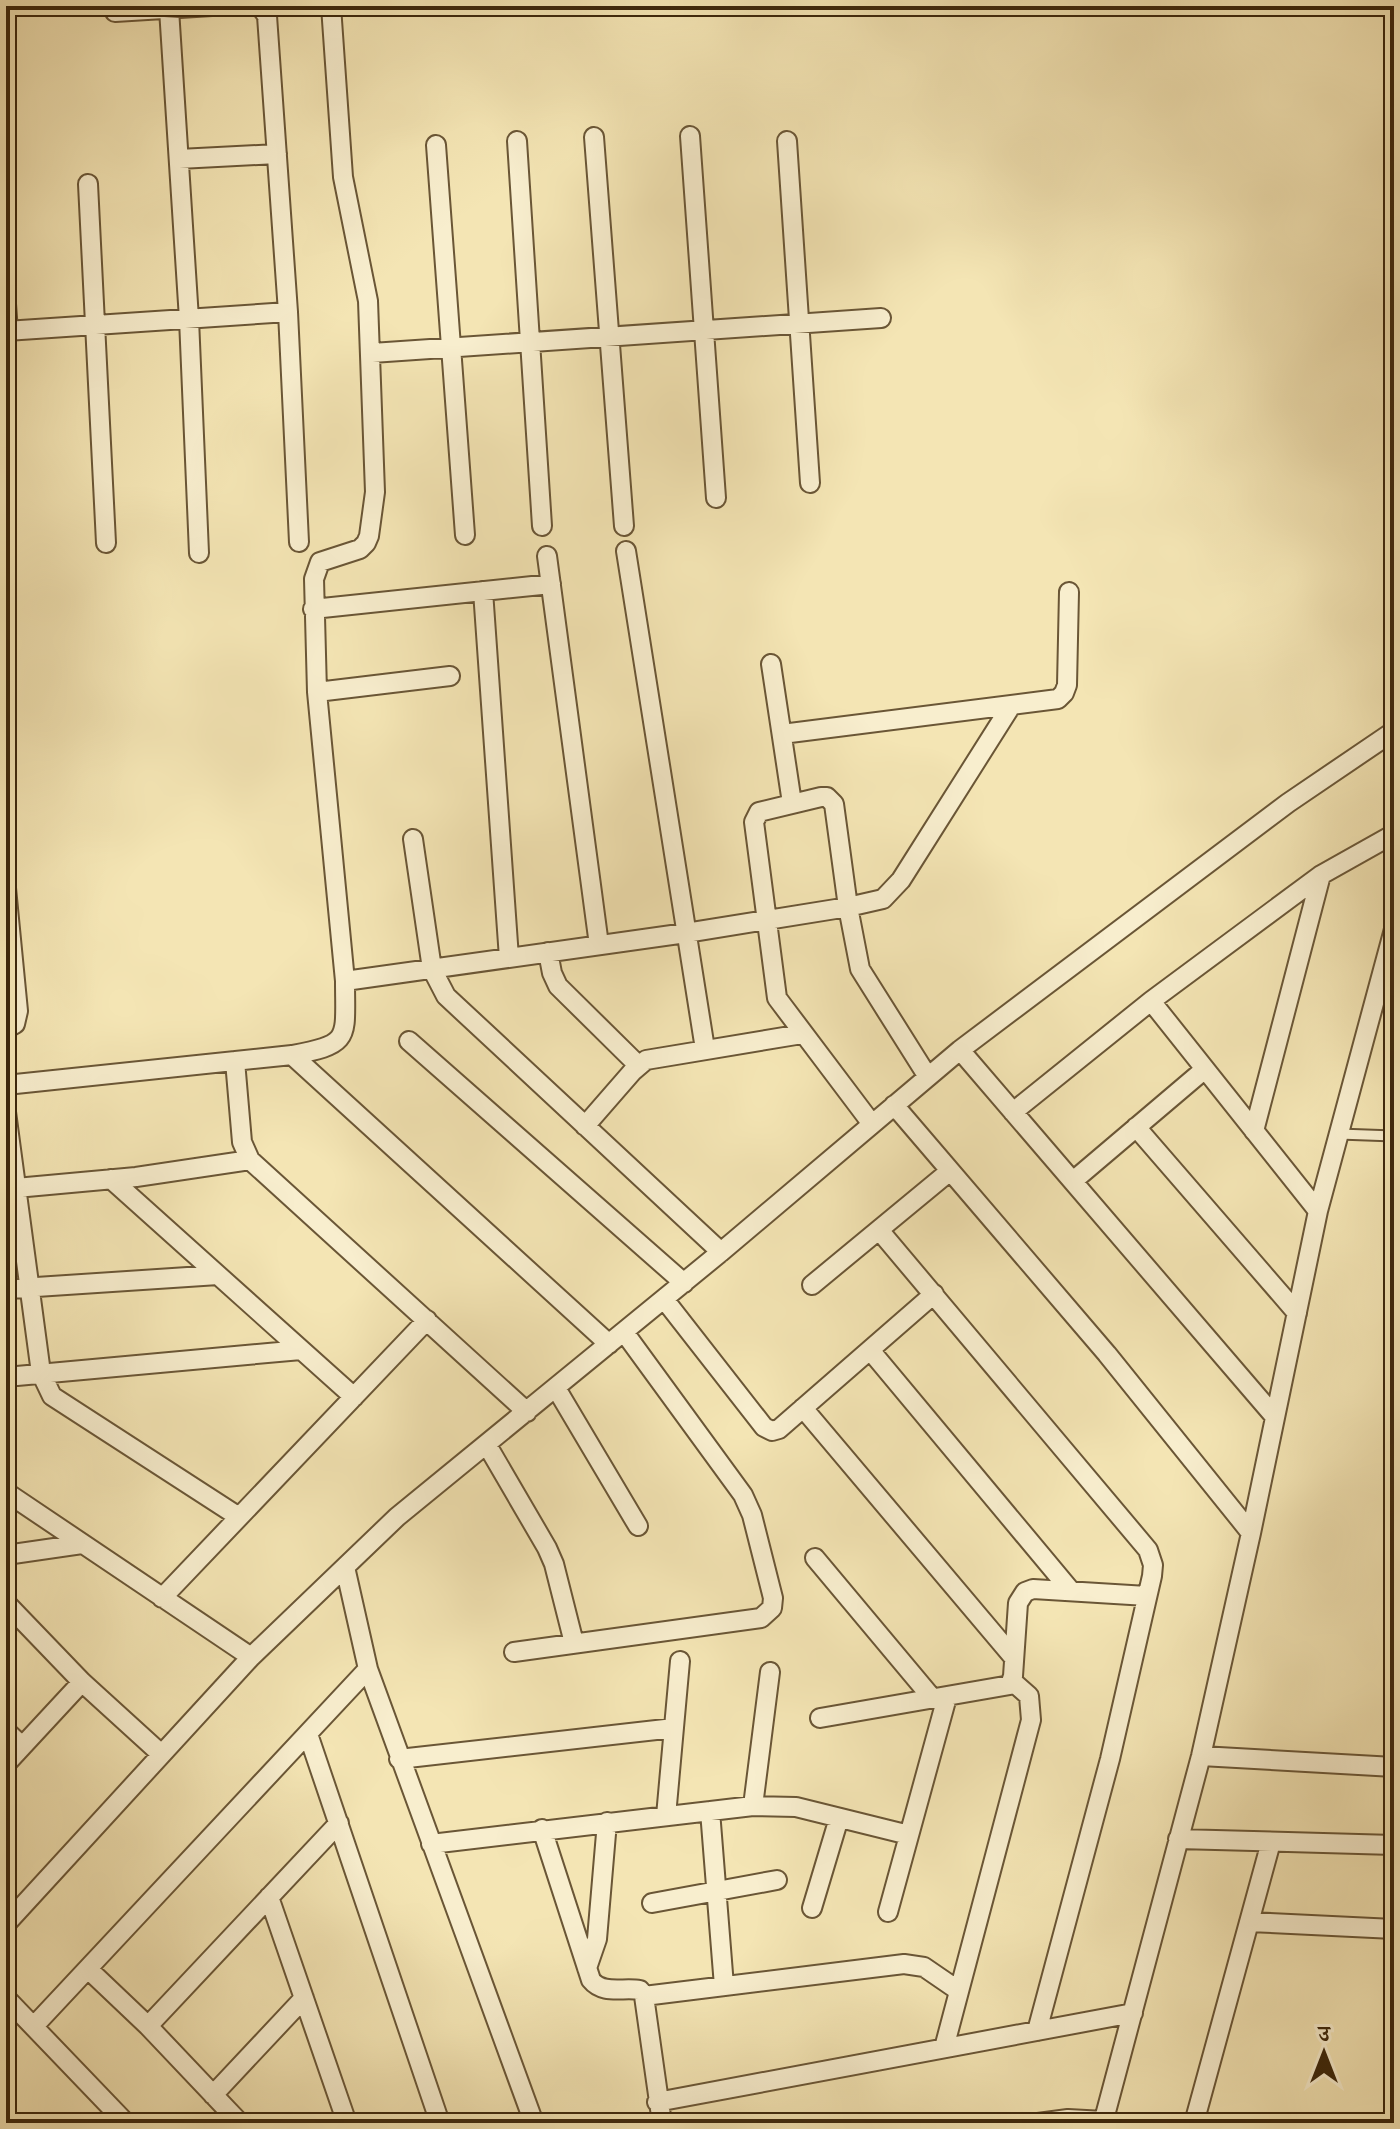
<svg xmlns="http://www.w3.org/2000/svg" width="1400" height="2129" viewBox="0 0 1400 2129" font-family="'IM FELL Double Pica','Noto Serif Devanagari',serif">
<rect width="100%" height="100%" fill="#f4e5b4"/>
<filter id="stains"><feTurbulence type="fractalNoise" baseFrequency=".0025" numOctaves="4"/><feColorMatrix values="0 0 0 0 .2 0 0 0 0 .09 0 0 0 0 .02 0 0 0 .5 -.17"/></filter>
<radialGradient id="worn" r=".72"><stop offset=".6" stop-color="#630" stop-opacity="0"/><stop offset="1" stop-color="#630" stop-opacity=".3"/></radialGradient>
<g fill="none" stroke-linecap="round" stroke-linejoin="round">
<defs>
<path id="lane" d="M1339 1134 1394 1136"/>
<path id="street" d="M260 6 267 16 288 312 299 542
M169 9 189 319 199 553
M115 12 212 6
M690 136 716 498
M594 137 624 526
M517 141 542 526
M787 141 810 483
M436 145 465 535
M179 159 277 154
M88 184 106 543
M6 304 8 331
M6 331 288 312
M372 353 881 318
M626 551 705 1049
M547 556 599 945
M483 591 509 958
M313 609 551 584
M771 664 792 803
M317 692 450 676
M782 734 1058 699 1064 693 1067 685 1069 592
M413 839 432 969 446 996 721 1252
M6 888 18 1011 15 1024 6 1029
M548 952 552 973 558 986 638 1065
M345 981 686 933 848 907 883 899 901 880 1011 706
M1151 1001 1318 1211
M409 1041 684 1283
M960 1050 1275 1417
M292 1055 609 1344
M235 1061 242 1142 250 1160 527 1412
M6 1085 292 1055C352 1044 345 1039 345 981L317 692 314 579 320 562 360 549 366 543 369 536 375 492 368 301 343 177 331 6
M894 1105 1107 1354 1251 1533
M6 1112 41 1373 52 1396 239 1517
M1013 1112 1151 1001 1321 875 1394 834
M872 1124 777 998 754 822 759 812 821 797H827L834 804 848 907 860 969 928 1077
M585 1126 632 1072 646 1060 802 1034
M1136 1127 1297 1313
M1254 1131 1321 875
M111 1179 354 1397
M1073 1181 1205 1069
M16 1188 136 1177 250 1160
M879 1230 1148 1550 1153 1565 1152 1576 1110 1759 1037 2031
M812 1285 950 1171
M6 1289 218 1275
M664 1299 764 1427 772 1431 779 1429 934 1294
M870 1350 1071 1591
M6 1377 301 1350
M556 1388 638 1526
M803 1408 1014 1658
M487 1445 547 1548 554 1564 574 1643
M6 1492 251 1657
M6 1555 82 1544
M815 1558 933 1699
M345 1567 368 1669 534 2123
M162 1598 427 1320
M6 1603 82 1682 160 1753
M514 1652 761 1618 772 1608 773 1598 752 1515 743 1495 624 1332
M820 1718 1010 1685 1013 1676 1018 1603 1025 1592 1033 1589 1147 1596
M6 1731 22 1746
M308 1734 440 2123
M1201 1756 1394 1767
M399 1759 674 1728
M6 1764 82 1682
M753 1806 770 1672
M710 1811 724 1986
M666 1816 680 1661
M542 1829 591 1980C603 1995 623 1987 640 1990L644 1996 662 2123
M1178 1839 1394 1845
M431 1844 753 1806 796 1807 909 1835
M269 1897 347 2123
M652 1903 777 1880
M812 1908 839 1818
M888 1912 947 1697
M1249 1922 1394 1929
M6 1924 251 1657 397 1517 721 1252 960 1050 1288 803 1394 731
M587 1968 597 1939 607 1822
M88 1969 148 2026 240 2123
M644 1996 904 1964 924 1967 959 1991
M6 1998 126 2123
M34 2026 368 1669
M148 2026 339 1823
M944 2048 1031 1720 1029 1696 1012 1681
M213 2095 304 1998
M657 2102 1133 2013
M1038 2123 1068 2119 1104 2121
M1103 2123 1201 1756 1251 1533 1318 1211 1394 929
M1194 2123 1271 1842"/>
</defs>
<use href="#lane" stroke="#6a5636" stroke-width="13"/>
<use href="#street" stroke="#6a5636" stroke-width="22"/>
<use href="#lane" stroke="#f8eece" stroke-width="9"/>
<use href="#street" stroke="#f8eece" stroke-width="18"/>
</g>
<rect width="1400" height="2129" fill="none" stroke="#f4e5b4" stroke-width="32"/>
<rect x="8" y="8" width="1384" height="2113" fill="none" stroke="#3c270c" stroke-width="4"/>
<rect x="16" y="16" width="1368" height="2097" fill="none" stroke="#3c270c" stroke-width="2"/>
<g transform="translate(1324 2053)" stroke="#f8eece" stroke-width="6" paint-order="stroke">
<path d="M0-6L14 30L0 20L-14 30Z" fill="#3c270c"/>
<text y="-12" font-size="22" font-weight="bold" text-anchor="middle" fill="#3c270c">उ</text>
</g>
<rect width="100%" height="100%" filter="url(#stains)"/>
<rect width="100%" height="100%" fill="url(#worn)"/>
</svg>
